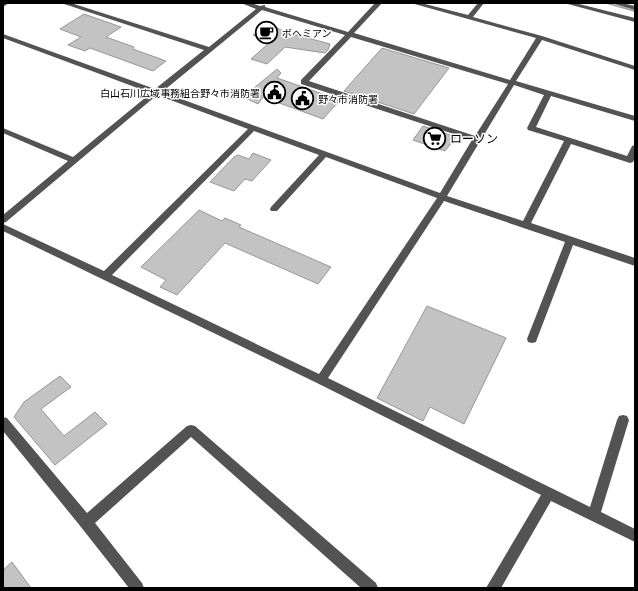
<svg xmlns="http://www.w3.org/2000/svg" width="638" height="591" viewBox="0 0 638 591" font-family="'DM Sans','Noto Sans JP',sans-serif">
<rect width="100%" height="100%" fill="#fff"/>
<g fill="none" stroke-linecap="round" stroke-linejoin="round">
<path fill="#a1a1a1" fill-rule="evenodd" d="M603 3H609L635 10V12Z"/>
</g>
<path fill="#c3c3c3" stroke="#979797" d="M84 14 121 27 106 37 134 47 133 49 166 61 153 71 90 48 85 51 68 45 81 37 60 29Z
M271 25 285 32 330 44 328 50 325 53 285 47 267 64 251 59 269 43 253 35Z
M382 48 449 68 414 114 344 91Z
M277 69 281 73 277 78 340 100 323 119 263 97 258 104 243 97Z
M423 126 456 137 445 151 413 140Z
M253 153 271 160 252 181 245 179 234 191 210 182 234 157 238 155 249 159Z
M199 210 222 221 225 218 241 225 239 227 331 267 318 284 225 243 177 295 160 287 166 280 141 267Z
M427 306 506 338 464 424 430 407 423 421 377 398Z
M60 376 71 387 41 409 64 436 95 412 107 424 55 465 14 417 24 402Z
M12 562 31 588H3V570Z"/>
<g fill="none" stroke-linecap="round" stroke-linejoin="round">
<path fill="#535353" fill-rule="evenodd" d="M3 3H9L3 7Z
M61 3H71L209 47 256 9 241 3H251L260 6 265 5V7L348 32 375 3H382L354 33 510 80 536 38 411 3H421L468 15 478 3H484L473 17 542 36 635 66V70L542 40 516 81 635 116V121L551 96 536 127 627 156 632 146 635 145V158L633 162 630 163 571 144 531 223 635 258V266L573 245 537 339 536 342 532 343 528 342 527 339 565 242 444 201 328 378 590 507 617 420 619 416 623 415 627 416 629 420 601 512 635 529V542L551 501 501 588H486L541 495 317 383 3 231V224L104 271 248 129 157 95 6 222 3 223V215L68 161 3 133V128L73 157 151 93 3 38V34L155 89 204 50ZM262 10 345 35 301 80V84L472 140 440 193 162 92ZM351 37 508 84 475 136 309 81ZM514 85 544 95 527 128 528 130 564 141 523 221 447 196ZM254 131 319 155 271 207 270 209 271 211H277L326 157 437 198 319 374 112 275Z
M564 3H575L635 18V22Z
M611 3H622L635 6V10Z
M3 417 7 418 87 513 187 426 191 425 195 426 376 583 378 588H361L191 437 95 523 142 583 144 588H129L81 527 3 431Z"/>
</g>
<defs>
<symbol id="cafe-ring" viewBox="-11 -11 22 22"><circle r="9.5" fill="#fff" stroke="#000" stroke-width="1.5"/><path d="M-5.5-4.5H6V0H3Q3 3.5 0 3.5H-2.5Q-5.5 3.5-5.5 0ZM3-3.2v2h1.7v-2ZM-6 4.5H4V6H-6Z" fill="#000"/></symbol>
<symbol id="civic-ring" viewBox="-11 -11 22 22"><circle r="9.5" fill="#fff" stroke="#000" stroke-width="1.5"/><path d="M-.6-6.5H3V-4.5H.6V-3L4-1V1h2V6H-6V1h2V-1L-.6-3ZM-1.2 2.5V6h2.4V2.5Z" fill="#000"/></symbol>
<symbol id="supermarket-ring" viewBox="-11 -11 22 22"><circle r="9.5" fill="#fff" stroke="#000" stroke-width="1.5"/><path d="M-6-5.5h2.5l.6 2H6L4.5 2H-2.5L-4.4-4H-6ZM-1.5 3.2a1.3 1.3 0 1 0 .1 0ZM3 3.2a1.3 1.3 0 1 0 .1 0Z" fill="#000"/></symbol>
</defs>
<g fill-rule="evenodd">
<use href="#cafe-ring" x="254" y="20" width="25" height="25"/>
<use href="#civic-ring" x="262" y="80" width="25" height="25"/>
<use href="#civic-ring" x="290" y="86" width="25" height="25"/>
<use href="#supermarket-ring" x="422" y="126" width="25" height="25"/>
</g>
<g text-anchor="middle" stroke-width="3" stroke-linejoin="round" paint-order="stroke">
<g font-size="10" fill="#000" stroke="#fff" text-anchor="start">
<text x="282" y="37">ボヘミアン</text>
<text x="260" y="97" text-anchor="end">白山石川広域事務組合野々市消防署</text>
<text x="318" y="103">野々市消防署</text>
</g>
<g font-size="12" fill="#000" stroke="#fff" text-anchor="start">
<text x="450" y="143">ローソン</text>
</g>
</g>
<rect width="638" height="591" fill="none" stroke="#000000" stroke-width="8"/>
</svg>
